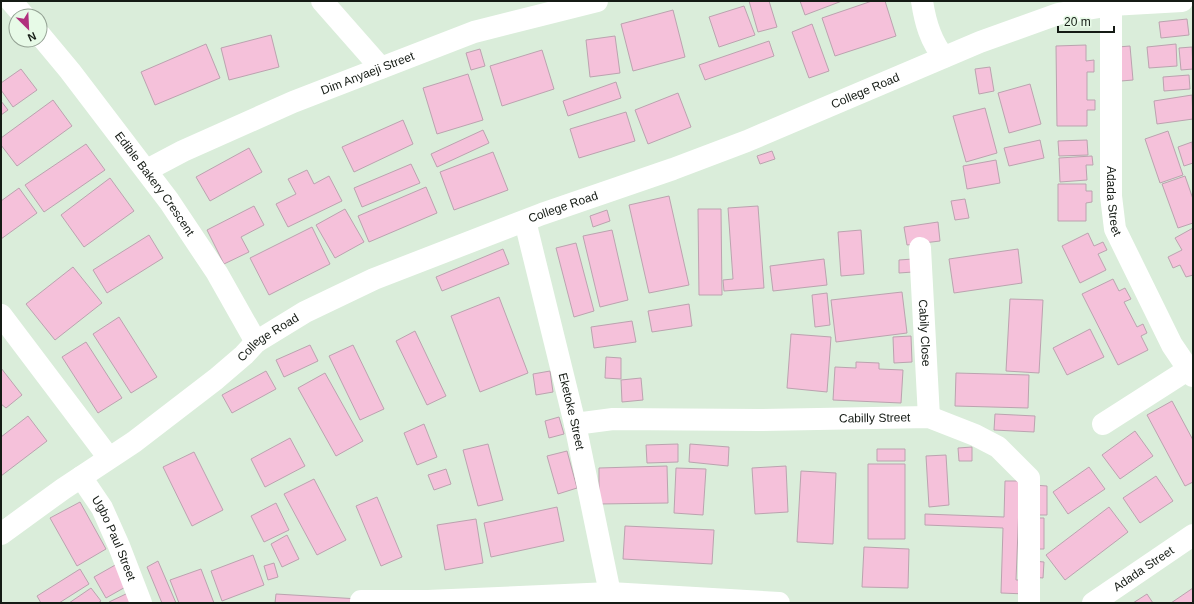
<svg xmlns="http://www.w3.org/2000/svg" width="1194" height="604" viewBox="0 0 1194 604" font-family="Arial,sans-serif">
<rect width="100%" height="100%" fill="#daedda"/>
<path fill="#f5c1da" stroke="#bba3af" d="M749 1H769L777 27 758 32Z
M800 1H842L805 15Z
M872 1H885L896 36 835 56 822 18Z
M744 6 755 35 719 47 709 17Z
M673 10 685 57 633 71 621 24Z
M1187 19 1189 35 1161 38 1159 22Z
M812 24 829 71 809 78 792 32Z
M271 35 279 67 229 80 221 48Z
M615 36 620 73 590 77 586 40Z
M769 41 774 56 705 80 699 65Z
M206 44 220 78 155 105 141 72Z
M1176 44 1177 66 1149 68 1147 47Z
M1086 45V61L1094 60V72H1087V100H1095V110H1087V126H1057L1056 46Z
M1130 46 1133 80 1121 81 1118 47Z
M1192 47 1193 69 1181 70 1179 48Z
M480 49 485 66 471 70 466 53Z
M542 50 554 89 502 106 490 66Z
M990 67 994 91 979 94 975 69Z
M21 69 37 90 13 107 1 90V83Z
M468 74 483 120 437 134 423 88Z
M1189 75 1190 89 1164 91 1163 77Z
M616 82 621 98 568 116 563 101Z
M1030 84 1041 124 1009 133 998 93Z
M678 93 691 127 648 144 635 110Z
M1192 95 1193 119 1157 124 1154 101Z
M53 100 72 126 17 166 1 145V138Z
M1 101 8 110 1 115Z
M985 108 997 153 966 162 953 116Z
M626 112 635 141 579 158 570 129Z
M403 120 413 144 354 172 342 147Z
M483 130 489 143 437 167 431 154Z
M1168 131 1183 175 1160 183 1145 139Z
M1040 140 1044 158 1009 166 1004 148Z
M1087 140 1088 155 1059 156 1058 141Z
M1192 142 1193 163 1184 166 1178 147Z
M86 144 105 170 44 212 25 185Z
M249 148 262 172 210 201 196 177Z
M772 151 775 159 760 164 757 156Z
M493 152 508 190 454 210 440 172Z
M1092 156 1093 165H1086L1087 180 1060 182 1059 158Z
M996 160 1000 183 967 189 963 166Z
M411 164 420 183 362 207 354 188Z
M307 170 314 184 329 176 342 201 288 227 276 204 296 194 288 179Z
M1185 176 1193 199V223L1178 228 1162 184Z
M110 178 134 211 84 247 61 215Z
M1058 184H1086V191H1092V202L1086 203V221H1058Z
M426 187 437 213 369 242 358 216Z
M19 188 37 213 1 239V201Z
M669 196 689 285 649 293 629 205Z
M965 199 969 218 955 220 951 201Z
M254 206 264 225 241 237 249 252 224 264 207 230Z
M758 206 764 288 724 291 723 280 733 279 728 208Z
M345 209 364 242 335 258 316 225Z
M698 209H721L722 295H699Z
M607 210 610 221 593 227 590 216Z
M938 222 940 241 907 245 904 227Z
M312 227 330 264 269 295 250 258Z
M1193 228V275L1186 277 1180 265 1173 268 1168 257 1182 250 1175 238Z
M612 230 628 300 600 307 583 236Z
M861 230 864 274 841 276 838 232Z
M1088 233 1094 246 1103 242 1107 250 1098 254 1106 270 1080 283 1062 246Z
M149 235 163 258 107 293 93 270Z
M576 243 594 311 574 317 556 248Z
M503 249 509 264 442 291 436 277Z
M1018 249 1022 283 954 293 949 259Z
M824 259 827 285 773 291 770 266Z
M913 259V272L899 273V260Z
M73 267 102 303 55 340 26 304Z
M1113 279 1119 291 1125 288 1131 299 1124 302 1137 327 1143 324 1147 333 1141 336 1148 350 1118 365 1082 294Z
M902 292 907 333 836 342 831 300Z
M827 293 830 325 815 327 812 295Z
M499 297 528 373 480 392 451 316Z
M1010 299 1043 300 1039 373 1006 371Z
M689 304 692 326 652 332 648 311Z
M119 317 157 377 131 393 93 334Z
M632 321 636 342 594 348 591 327Z
M1090 329 1104 357 1067 375 1053 348Z
M415 331 446 396 427 405 396 341Z
M791 334 831 337 827 392 787 388Z
M911 336 912 362 894 363 893 337Z
M86 342 122 398 98 413 62 357Z
M310 345 318 361 284 377 276 360Z
M353 345 384 409 360 420 329 356Z
M606 357 621 358V379L605 378Z
M856 362 879 363V369L903 370 901 403 833 400 835 367 856 368Z
M1 368 22 395 6 408 1 404Z
M266 371 276 389 232 413 222 395Z
M550 371 553 392 536 395 533 374Z
M325 373 363 441 336 456 298 388Z
M956 373 1029 375 1028 408 955 406Z
M641 378 643 400 622 402 621 380Z
M1172 401 1193 440V482L1185 486 1147 415Z
M995 414 1035 416 1034 432 994 430Z
M28 416 47 441 1 476V437Z
M559 417 564 434 549 438 545 421Z
M424 424 437 457 417 465 404 433Z
M1135 431 1153 456 1120 479 1102 455Z
M290 438 305 466 265 487 251 459Z
M488 444 503 500 478 506 463 450Z
M678 444V462L647 463 646 445Z
M690 444 729 447 728 466 689 462Z
M972 447V461H959L958 448Z
M877 449H905V461H877Z
M567 451 577 488 558 494 547 456Z
M194 452 223 510 192 526 163 467Z
M946 455 949 505 929 507 926 456Z
M868 464H905V539H868Z
M667 466 668 503 599 504V468Z
M786 466 788 512 755 514 752 468Z
M1089 467 1105 489 1068 514 1053 492Z
M676 468 706 469 703 515 674 513Z
M446 469 451 484 434 490 428 475Z
M801 471 836 473 833 544 797 542Z
M1156 476 1173 501 1140 523 1123 498Z
M314 479 346 540 317 555 284 494Z
M1005 481H1020L1016 580H1026V594L1001 593 1003 528 925 525V514L1004 517Z
M1033 485 1047 486V515H1033Z
M377 497 402 557 381 566 356 506Z
M80 502 106 549 77 566 50 518Z
M276 503 289 530 264 542 251 516Z
M557 507 564 541 491 557 484 523Z
M1109 507 1128 532 1065 580 1046 555Z
M1031 518H1044V549H1030Z
M476 519 483 563 445 570 437 525Z
M625 526 714 530 712 564 623 559Z
M287 535 299 559 282 567 271 544Z
M864 547 909 549 908 588 862 587Z
M253 555 264 585 222 601 211 571Z
M158 561 176 603H162L147 567Z
M1033 561 1044 562 1043 578 1032 577Z
M274 563 278 577 268 580 264 566Z
M117 564 129 585 106 598 94 577Z
M80 569 89 584 59 603H41L37 596Z
M201 569 214 603H179L170 580Z
M91 588 101 601 98 603H69Z
M1193 588V603H1171Z
M128 593 133 603H110L109 602Z
M276 594 359 599V603H275Z
M1147 594 1153 603H1133Z"/>
<g fill="none" stroke-linecap="round" stroke-linejoin="round">
<g stroke="#fff" stroke-width="22">
<path d="M11 1 24 16"/>
<path d="M322 1 381 68"/>
<path d="M922 1C925 21 930 41 944 57"/>
<path id="s1" d="M1111 5V196L1115 229 1172 345 1193 376"/>
<path id="s2" d="M40 35 70 71 169 201 217 273 256 342"/>
<path id="s3" d="M147 170 183 151 293 102 474 32 597 1"/>
<path id="s4" d="M525 221 575 424 612 603"/>
<path id="s5" d="M920 248 929 417"/>
<path d="M1 315 109 458"/>
<path id="s6" d="M575 424 613 419 760 420 929 417 975 435 998 447 1029 478V603"/>
<path d="M1103 424 1189 369"/>
<path id="s7" d="M81 477 102 508 119 546 141 603"/>
<path d="M361 601H428L610 593 779 603"/>
<path id="s8" d="M1093 603 1193 535"/>
</g>
<path stroke="#fff" stroke-width="22" id="s9" d="M1 534 63 489 134 442 216 379 244 355 256 342 305 312 374 279 542 214 673 169 747 141 980 42 1058 14 1111 5 1182 1"/>
</g>
<g text-anchor="middle" stroke-width="4" stroke-linejoin="round" paint-order="stroke">
<g font-size="12" fill="#151b15" stroke="#e7fae7">
<text dy="4" stroke="none"><textPath href="#s3" startOffset="241">Dim Anyaeji Street</textPath></text>
<text dy="4" stroke="none"><textPath href="#s9" startOffset="980">College Road</textPath></text>
<text dy="4" stroke="none"><textPath href="#s2" startOffset="188">Edible Bakery Crescent</textPath></text>
<text dy="4" stroke="none"><textPath href="#s1" startOffset="196">Adada Street</textPath></text>
<text dy="4" stroke="none"><textPath href="#s9" startOffset="656">College Road</textPath></text>
<text dy="4" stroke="none"><textPath href="#s5" startOffset="85">Cabily Close</textPath></text>
<text dy="4" stroke="none"><textPath href="#s9" startOffset="332">College Road</textPath></text>
<text dy="4" stroke="none"><textPath href="#s4" startOffset="196">Eketoke Street</textPath></text>
<text dy="4" stroke="none"><textPath href="#s6" startOffset="300">Cabilly Street</textPath></text>
<text dy="4" stroke="none"><textPath href="#s7" startOffset="70">Ugbo Paul Street</textPath></text>
<text dy="4" stroke="none"><textPath href="#s8" startOffset="61">Adada Street</textPath></text>
</g>
</g>
<rect width="1194" height="604" fill="none" stroke="#151b15" stroke-width="4"/>
<g transform="translate(28 28) rotate(156)"><circle r="19" fill="#e7fae7" stroke="#93a193"/>
<path d="M0-3L7 15L0 10L-7 15Z" fill="#b1317e"/>
<text y="-6" font-size="11" font-weight="bold" text-anchor="middle" fill="#151b15">N</text>
</g>
<path d="M1058 26v6h56v-6" fill="none" stroke="#151b15" stroke-width="2"/>
<text x="1064" y="26" font-size="12" fill="#151b15" stroke="#e7fae7" stroke-width="3" paint-order="stroke">20 m</text>
</svg>
